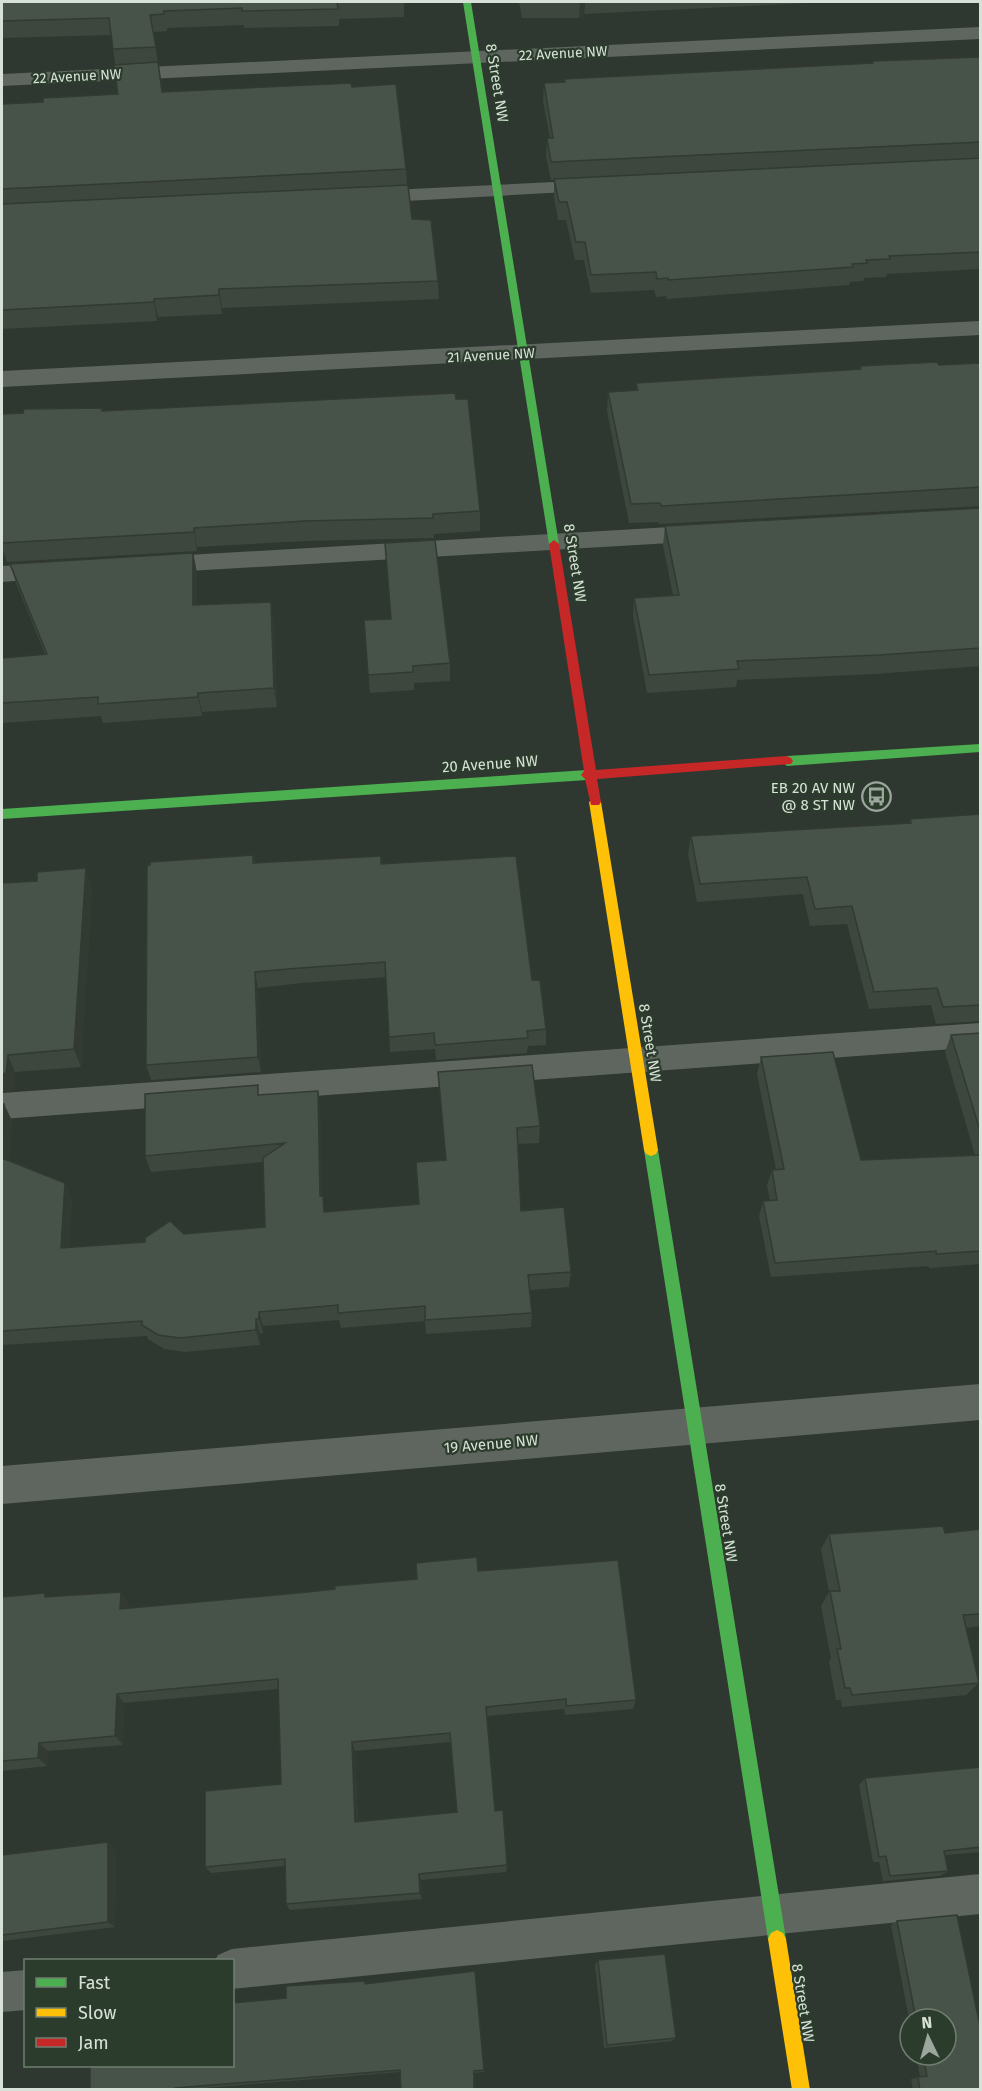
<svg xmlns="http://www.w3.org/2000/svg" width="982" height="2091" viewBox="0 0 982 2091" font-family="'Fira Sans',sans-serif">
<rect width="100%" height="100%" fill="#2f3830"/>
<g fill="none" stroke-linecap="round" stroke-linejoin="round">
<path fill="#5f665f" fill-rule="evenodd" d="M595 180 602 182 605 186 602 190 370 203 363 201 360 197 363 193 370 191Z
M705 525 714 527 717 533 714 539 705 541 154 573 145 571 142 565 145 559 154 557Z
M52 563 61 565 64 571 61 577 2 582V566Z
M980 1023V1047L2 1119V1093Z
M980 1874V1914L232 1989V1960H215L218 1955 232 1949Z
M26 1970V2010L2 2012V1972Z"/>
<path fill="#5f665f" fill-rule="evenodd" d="M980 27V39L2 86V74Z
M980 321V335L2 387V371Z
M980 1384V1420L2 1504V1466Z"/>
<path fill="#4caf50" fill-rule="evenodd" d="M463 2H471L559 544 554 548 549 544Z
M980 744V752L787 766 781 761 787 756Z
M587 770 593 775 587 780 2 819V809Z
M651 1144 656 1146 658 1150 786 1939 783 1945 777 1948 771 1945 768 1939 644 1150 646 1146Z"/>
<path fill="#ffc107" fill-rule="evenodd" d="M595 797 601 802 658 1150 656 1154 651 1156 646 1154 644 1150 589 802Z
M777 1930 783 1933 786 1939 810 2090H792L768 1939 771 1933Z"/>
<path fill="#c62828" fill-rule="evenodd" d="M554 540 559 544 596 770 787 756 791 758 793 761 791 764 597 779 601 802 599 805H591L585 779 581 775 584 771 549 544Z"/>
</g>
<path fill="#3d473e" fill-rule="evenodd" d="M2 2H404V17L339 19V26L244 28V25L167 28V31L153 32 163 92 352 87 406 169 407 185 412 219 438 281 439 299 222 308V314L158 317 157 321 2 329V104L43 102 118 94 115 64 111 35 2 38Z
M519 2H829L584 14V17L579 18H522Z
M981 57V269L887 274 886 277 864 278 863 281 850 282 849 285 667 299 666 296 656 297 654 290 591 293 584 260H575L566 220H558L554 197V180H551L546 156 547 138H550L543 101 544 83H564V79L873 63V61Z
M981 363V506L659 524 658 522 629 523 607 411 608 392 636 390V383L859 369 860 366 939 365Z
M456 399 480 511V531L434 534V538L306 541 197 547V551L7 562 2 548V414L102 408 103 411Z
M981 508V666L875 674 737 680 736 687 647 693 633 616 634 598 673 595 663 545 665 526Z
M193 553 197 573V605L274 621 277 707 202 712V716L103 723 101 716 2 723V658L45 654 16 583 10 564Z
M390 619 450 663V681L414 683V690L370 693 364 620Z
M981 814V1021L936 1024 931 1005 869 1009 847 924 810 926 803 894 697 902 688 854 691 836 909 823 910 819Z
M253 855 255 863 381 864 532 980 546 1029V1045L528 1046 527 1053 436 1060 435 1049 390 1052 386 977 302 983 258 988 261 1072 151 1080 146 1065Z
M2 883 92 887 81 1067 15 1072 14 1090 2 1093Z
M981 1033V1264L929 1268V1266L771 1277 759 1216 763 1201H770L767 1185 772 1170 776 1169 757 1074 761 1057 861 1160 975 1155 945 1052 951 1035Z
M438 1072 540 1126 539 1143 518 1144 521 1211 571 1272 569 1287 530 1290 532 1313 531 1327 426 1334 425 1321 341 1328 339 1320 263 1326V1333H260V1345L185 1352 164 1349 148 1339 147 1336 2 1345V1104H4L12 1121 9 1160 65 1183 72 1199 69 1247 145 1242 184 1234 265 1227 263 1162 151 1172 145 1156 260 1095 320 1108 322 1196 325 1212 419 1204 446 1160Z
M981 1529V1626L966 1628 979 1683 966 1695 842 1707 841 1700H836L829 1662 831 1658 821 1606 829 1592 821 1549 829 1534 945 1533Z
M478 1571 636 1700 633 1709 565 1715 564 1709 487 1716 495 1811 507 1865 506 1872 421 1880 422 1899 290 1910 286 1904 285 1866 211 1873 205 1867 281 1784 278 1689 124 1703 123 1745 48 1751 47 1766 2 1771V1597H48L121 1592 128 1603V1608L297 1593ZM450 1742 457 1812 358 1821 355 1751Z
M981 1767V1852L945 1855 948 1871 940 1876 883 1881 879 1862H873L859 1785 865 1778Z
M116 1848 115 1927 2 1941V1855Z
M957 1915 981 2031V2090H913L911 2079 920 2077 916 2055H946V2019H910V2024L891 1925 897 1921Z
M598 1960 676 2038 672 2041 604 2048 595 1965Z
M475 1971 484 2072 474 2073 473 2077 400 2072 181 2090H90L232 2066 286 1998 365 1981 367 1984Z"/>
<path fill="#323a32" d="M580 2H585L584 17 579 18Z
M219 289 222 308V314L219 295Z
M154 299 158 317 157 321 154 302Z
M194 528 197 547V551L194 532Z
M193 553 197 573V625L193 605Z
M271 602 274 621 277 707 274 688Z
M198 693 202 712V716L198 697Z
M86 868 92 887 81 1067 74 1049Z
M255 972 258 988 261 1072 258 1057Z
M8 1055 15 1072 14 1090 2 1093V1074Z
M318 1091 320 1108 323 1212 320 1196Z
M4 1104 12 1121 8 1173 2 1161V1135Z
M65 1183 72 1199 68 1263 61 1248Z
M259 1312 263 1326V1333L259 1319Z
M256 1319 260 1333V1345L256 1330Z
M121 1592 128 1603 127 1620 120 1609Z
M117 1694 124 1703 123 1745 115 1736Z
M352 1742 355 1751 358 1829 355 1822Z
M39 1743 48 1751 47 1766 38 1758Z
M108 1842 116 1848 115 1927 108 1922Z
M419 1874 421 1880 422 1899 420 1893Z"/>
<path fill="#475348" stroke="#323a32" stroke-width="1.5" fill-rule="evenodd" d="M2 2H357H337L338 9 242 11V8L164 11V14L150 15 156 47 113 49 109 18 2 21Z
M981 57V142L551 162 547 138H553L544 83 565 82 564 79 873 63V61Z
M158 62 162 92 351 83 352 87 396 84 406 169 2 189V104L43 102V98L118 94 114 65Z
M981 158V252L889 256 890 259 866 260 867 263 852 264 853 267 668 280V278L657 279 656 272 591 275 585 242H576L567 202H559L554 179Z
M408 185 412 219 431 220 438 281 219 289V295L154 299V302L2 310V204Z
M937 362 939 365 981 363V487L661 506 660 503 631 504 608 392 638 390 636 383 861 369 860 366Z
M455 393 456 399H468L480 511 433 514V518L304 521 194 528V532L2 543V414L23 413 24 409 102 408V411Z
M981 508V648L879 655 737 661 739 669 649 675 634 598 679 595 665 526Z
M435 540 450 663 413 666V672L368 675 364 620 391 619 385 543Z
M193 553V605L271 602 274 688 198 693V697L98 704V697L2 703V658L47 654 10 564Z
M981 814V1005L943 1007 937 988 874 992 852 906 815 909 807 877 700 884 691 836 911 823 910 819Z
M253 855V863L381 856V864L516 856 532 980H540L546 1029 527 1031 528 1038 435 1045 434 1033 389 1037 385 962 300 968 255 972 258 1057 146 1065 147 865H150V862Z
M86 868 74 1049 8 1055 6 1073 2 1074V883L37 881V872Z
M981 1033V1134L951 1035Z
M833 1052 861 1160 981 1155V1251L936 1254V1251L775 1263 763 1201 777 1200 772 1170 784 1169 761 1057Z
M532 1065 540 1126 517 1128 521 1211 564 1207 571 1272 528 1275 532 1313 425 1320V1306L338 1313V1305L259 1312V1319H256V1330L180 1338 158 1335 142 1325V1321L2 1331V1158L65 1183 61 1248 145 1242V1238L170 1221 184 1234 265 1227 263 1158 285 1143 145 1156V1094L258 1085V1095L318 1091 320 1196H323L324 1212 419 1204 416 1162 446 1160 438 1072Z
M2 1104H4L2 1135Z
M943 1526 945 1533 981 1529V1614L963 1615 979 1683 852 1695 850 1688H845L837 1649H841L830 1591H840L829 1534Z
M477 1557 478 1571 618 1560 636 1700 566 1706V1699L486 1707 495 1811 503 1810 507 1865 419 1874 420 1893 286 1904 285 1859 205 1867V1791L281 1784 278 1679 117 1694 115 1736 39 1743 38 1758 2 1761V1597L45 1593V1597L121 1592 120 1609 297 1593 335 1589 334 1586 417 1579 416 1563ZM450 1733 457 1812 355 1822 352 1742Z
M981 1767V1847L944 1851 948 1871 890 1876 886 1856 879 1857 865 1778Z
M108 1842V1922L2 1935V1855Z
M957 1915 981 2031V2090H920L918 2077 927 2076 923 2055H946V2019H916L897 1921Z
M665 1954 676 2038 607 2045 598 1960Z
M475 1971 484 2070 474 2071V2090H401L400 2070 175 2088V2090H90V2066H232V2003L286 1998V1986L365 1981V1984Z"/>
<defs>
<symbol id="bus-ring" viewBox="-11 -11 22 22"><circle r="9.5" fill="#2b3c2c" stroke="#9ca69d" stroke-width="1.5"/><path d="M-5-6H5V4H4V6H2V4H-2V6H-4V4H-5ZM-3.5-4V0h7V-4ZM-3.5 1.2v1.5H-2V1.2ZM2 1.2v1.5H3.5V1.2Z" fill="#9ca69d"/></symbol>
</defs>
<g fill-rule="evenodd">
<use href="#bus-ring" x="860" y="780" width="33" height="33"/>
</g>
<g text-anchor="middle" stroke-width="4.5" stroke-linejoin="round" paint-order="stroke">
<g font-size="14" fill="#d7e1d7" stroke="#2b3c2c">
<text transform="translate(563 53) rotate(-3)" y="5">22 Avenue NW</text>
<text transform="translate(77 76) rotate(-3)" y="5">22 Avenue NW</text>
<text transform="translate(491 355) rotate(-3)" y="5">21 Avenue NW</text>
</g>
<g font-size="15" fill="#d7e1d7" stroke="#2b3c2c">
<text transform="translate(497 83) rotate(81)" y="5">8 Street NW</text>
<text transform="translate(575 563) rotate(81)" y="5">8 Street NW</text>
<text transform="translate(490 764) rotate(-4)" y="5">20 Avenue NW</text>
<text transform="translate(650 1043) rotate(81)" y="5">8 Street NW</text>
<text transform="translate(491 1444) rotate(-5)" y="5">19 Avenue NW</text>
<text transform="translate(726 1523) rotate(81)" y="5">8 Street NW</text>
<text transform="translate(803 2003) rotate(81)" y="5">8 Street NW</text>
</g>
<g font-size="15" fill="#d7e1d7" stroke="#2b3c2c" text-anchor="end">
<text x="855" y="793">EB 20 AV NW<tspan x="855" dy="17">@ 8 ST NW</tspan></text>
</g>
</g>
<rect width="982" height="2091" fill="none" stroke="#d7e1d7" stroke-width="6"/>
<rect x="24" y="1959" width="210" height="108" fill="#2b3c2c" stroke="#707e70" stroke-width="1.5"/>
<rect x="36" y="1978" width="30" height="9" fill="#4caf50" stroke="#707e70" stroke-width="1.5"/>
<text x="78" y="1989" font-size="18" fill="#d7e1d7">Fast</text>
<rect x="36" y="2008" width="30" height="9" fill="#ffc107" stroke="#707e70" stroke-width="1.5"/>
<text x="78" y="2019" font-size="18" fill="#d7e1d7">Slow</text>
<rect x="36" y="2038" width="30" height="9" fill="#c62828" stroke="#707e70" stroke-width="1.5"/>
<text x="78" y="2049" font-size="18" fill="#d7e1d7">Jam</text>
<g transform="translate(928 2037) rotate(355)"><circle r="28" fill="#2b3c2c" stroke="#707e70" stroke-width="1.5"/>
<path d="M0-4.5L10 22L0 15L-10 22Z" fill="#9ca69d"/>
<text y="-9" font-size="16" font-weight="bold" text-anchor="middle" fill="#d7e1d7">N</text>
</g>
</svg>
